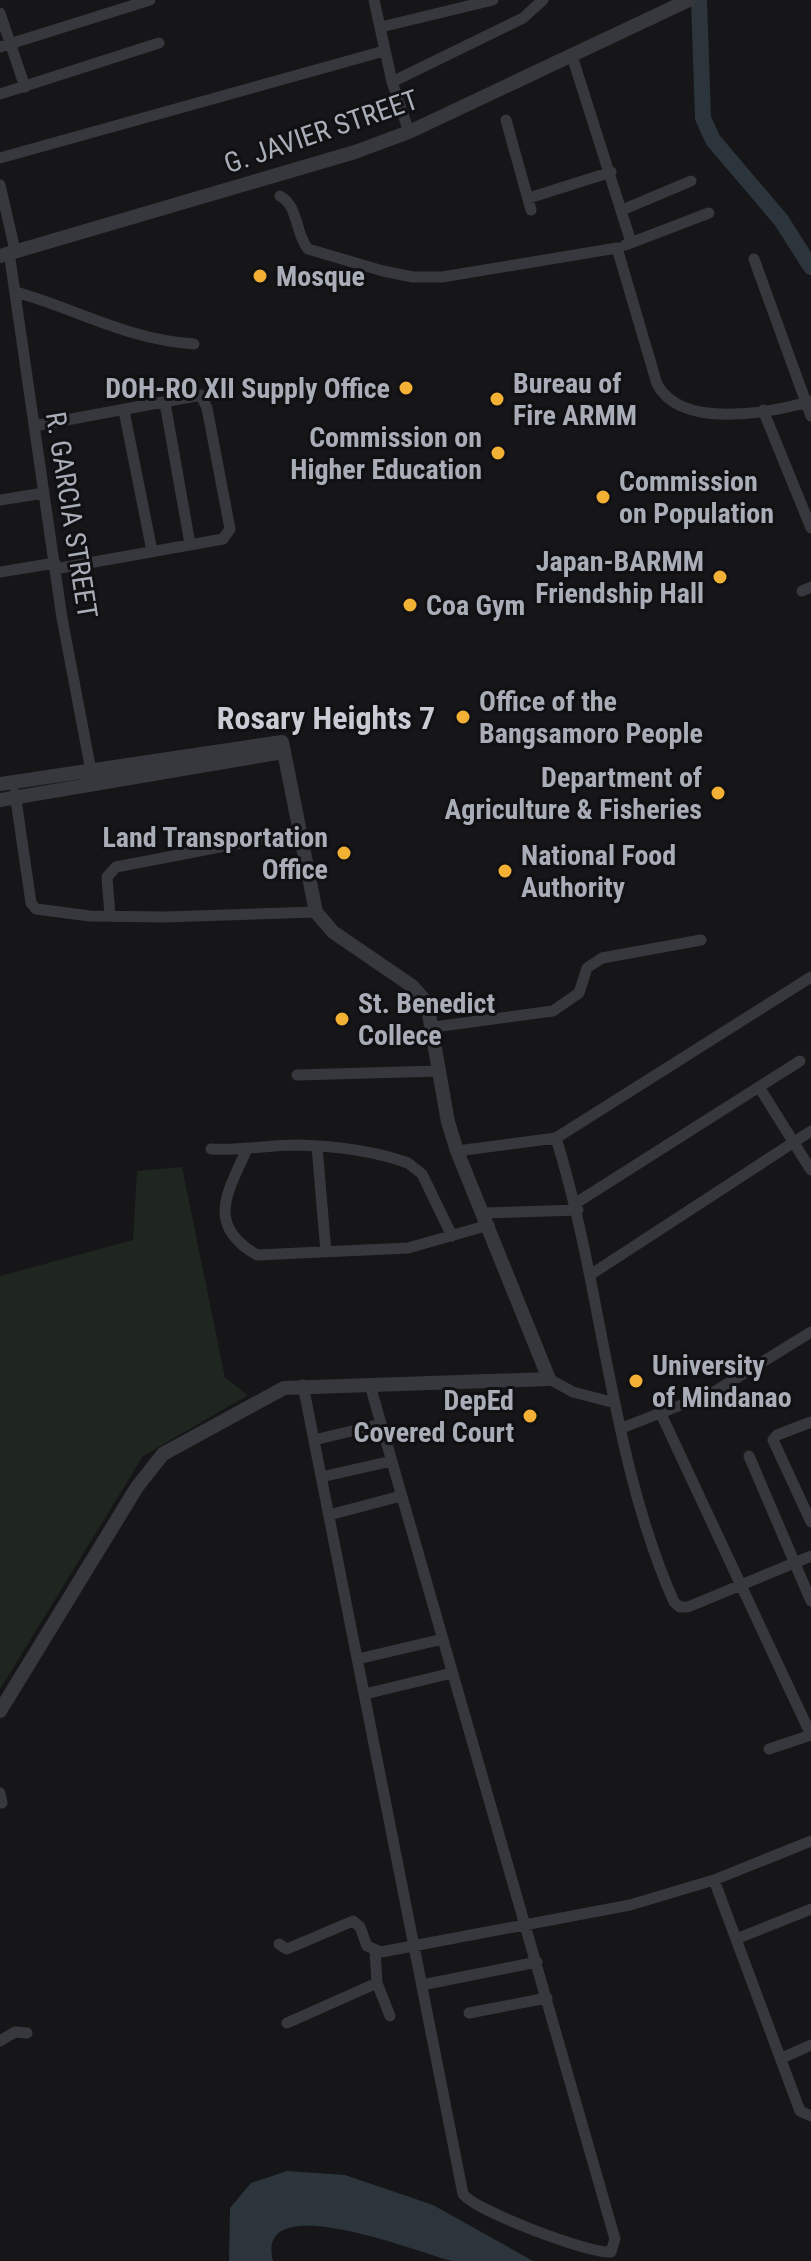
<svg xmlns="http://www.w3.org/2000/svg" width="811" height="2261" viewBox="0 0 811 2261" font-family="'Roboto Condensed',sans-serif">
<rect width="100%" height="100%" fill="#161618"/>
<path fill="#1e261f" d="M182 1167 225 1378 248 1395 143 1456 0 1689V1276L133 1240 137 1171Z"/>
<path fill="#2c353c" d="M287 2171 345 2175 433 2205 533 2261C508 2261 477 2261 452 2261 424 2255 253 2185 273 2261H229L230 2208 251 2183Z"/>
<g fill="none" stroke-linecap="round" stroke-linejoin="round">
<path stroke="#2c353c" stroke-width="16" d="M699 0 703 118 713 140 781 220 811 267"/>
<path stroke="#37383d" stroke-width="11" d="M374 0 392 82 409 132
M0 13 25 87
M381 27 493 0
M0 47 150 0
M572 56 631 242
M392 82 523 18 543 0
M0 94 159 43
M506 120 531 210
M0 158 384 51
M0 185 15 250
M280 196C299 206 295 234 308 249L383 271 413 277H442L617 248 657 384C681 430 770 413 811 401
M529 198 611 172
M622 210 691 181
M625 245 709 213
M9 252 62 618 92 776
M754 259 811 416
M16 292C79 310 126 339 194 344
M165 403 190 544
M763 410 811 528
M124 411 152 551
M34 426 201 395 207 408 230 529 223 539 55 569
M0 500 44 493
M0 572 55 563
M802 591 811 587
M15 793 31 903 36 909 90 916 164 917 316 912
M110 916 107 877 116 867 299 832
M434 1027 553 1011 579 993 587 968 602 958 701 940
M297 1075 440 1071
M759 1087 811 1170
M556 1138C603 1289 610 1458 674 1602L680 1607H688L811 1556
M317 1147 326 1252
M211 1149C241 1151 267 1145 297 1145 332 1146 375 1151 408 1163L422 1174 452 1236
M246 1151C228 1192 205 1225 257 1255L408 1248 489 1225
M457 1151 556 1138 811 977
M576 1203 800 1061
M484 1213 578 1210
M590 1275 811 1131
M549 1379 573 1392 615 1403
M303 1385 463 2194C476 2211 589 2254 611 2252L615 2239 370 1385
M661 1414 811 1735
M811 1422 777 1435 773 1440 811 1522
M622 1428 714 1392 811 1332
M314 1440 381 1424
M749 1456 811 1601
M321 1477 392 1461
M329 1515 401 1496
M358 1659 443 1639
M365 1694 452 1673
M769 1749 811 1735
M0 1793 2 1803
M714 1880 800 2111 811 2116
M736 1939 811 1909
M279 1944 287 1949 353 1921 360 1927 367 1946 381 1952 630 1905 714 1880 811 1841
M375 1952 377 1983 390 2016
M422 1985 537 1962
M469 2013 547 1998
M287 2023 377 1983
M0 2041 15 2032 27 2033
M782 2058 811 2045"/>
<path stroke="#37383d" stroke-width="14" d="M0 256 355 152 409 132 689 0
M0 784 282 742 316 912 333 932 412 986 427 1003 448 1122 457 1151 549 1379 284 1388 163 1454 137 1487 0 1711
M0 800 283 752"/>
</g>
<g fill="#f2b134" stroke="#111113" stroke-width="3">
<circle cx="260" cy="276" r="8"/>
<circle cx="406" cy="388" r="8"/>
<circle cx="497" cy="399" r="8"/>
<circle cx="498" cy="453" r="8"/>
<circle cx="603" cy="497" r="8"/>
<circle cx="720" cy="577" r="8"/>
<circle cx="410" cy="605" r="8"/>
<circle cx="463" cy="717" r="8"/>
<circle cx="718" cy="793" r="8"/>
<circle cx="344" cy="853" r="8"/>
<circle cx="505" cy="871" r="8"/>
<circle cx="342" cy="1019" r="8"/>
<circle cx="636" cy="1381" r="8"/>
<circle cx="530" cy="1416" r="8"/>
</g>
<g text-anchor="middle" stroke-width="6" stroke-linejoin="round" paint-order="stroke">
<g font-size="28" fill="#a8adb8" stroke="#111113">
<text transform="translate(321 131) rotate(-19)" y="10">G. JAVIER STREET</text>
<text transform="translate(72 515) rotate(81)" y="10">R. GARCIA STREET</text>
</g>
<g font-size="28" font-weight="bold" fill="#a8adb8" stroke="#111113" text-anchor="start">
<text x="276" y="286">Mosque</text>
<text x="513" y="393">Bureau of<tspan x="513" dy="32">Fire ARMM</tspan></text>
<text x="390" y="398" text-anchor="end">DOH-RO XII Supply Office</text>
<text x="482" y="447" text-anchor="end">Commission on<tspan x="482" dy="32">Higher Education</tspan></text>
<text x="619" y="491">Commission<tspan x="619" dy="32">on Population</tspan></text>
<text x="704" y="571" text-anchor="end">Japan-BARMM<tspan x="704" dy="32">Friendship Hall</tspan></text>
<text x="426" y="615">Coa Gym</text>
<text x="479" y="711">Office of the<tspan x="479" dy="32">Bangsamoro People</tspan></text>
<text x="702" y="787" text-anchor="end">Department of<tspan x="702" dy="32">Agriculture &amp; Fisheries</tspan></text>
<text x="328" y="847" text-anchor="end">Land Transportation<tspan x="328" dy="32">Office</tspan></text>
<text x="521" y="865">National Food<tspan x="521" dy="32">Authority</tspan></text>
<text x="358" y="1013">St. Benedict<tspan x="358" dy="32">Collece</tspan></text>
<text x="652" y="1375">University<tspan x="652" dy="32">of Mindanao</tspan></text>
<text x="514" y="1410" text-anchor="end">DepEd<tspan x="514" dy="32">Covered Court</tspan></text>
</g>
<g font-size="32" font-weight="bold" fill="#c9ccd4" stroke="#111113">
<text x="326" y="729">Rosary Heights 7</text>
</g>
</g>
</svg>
